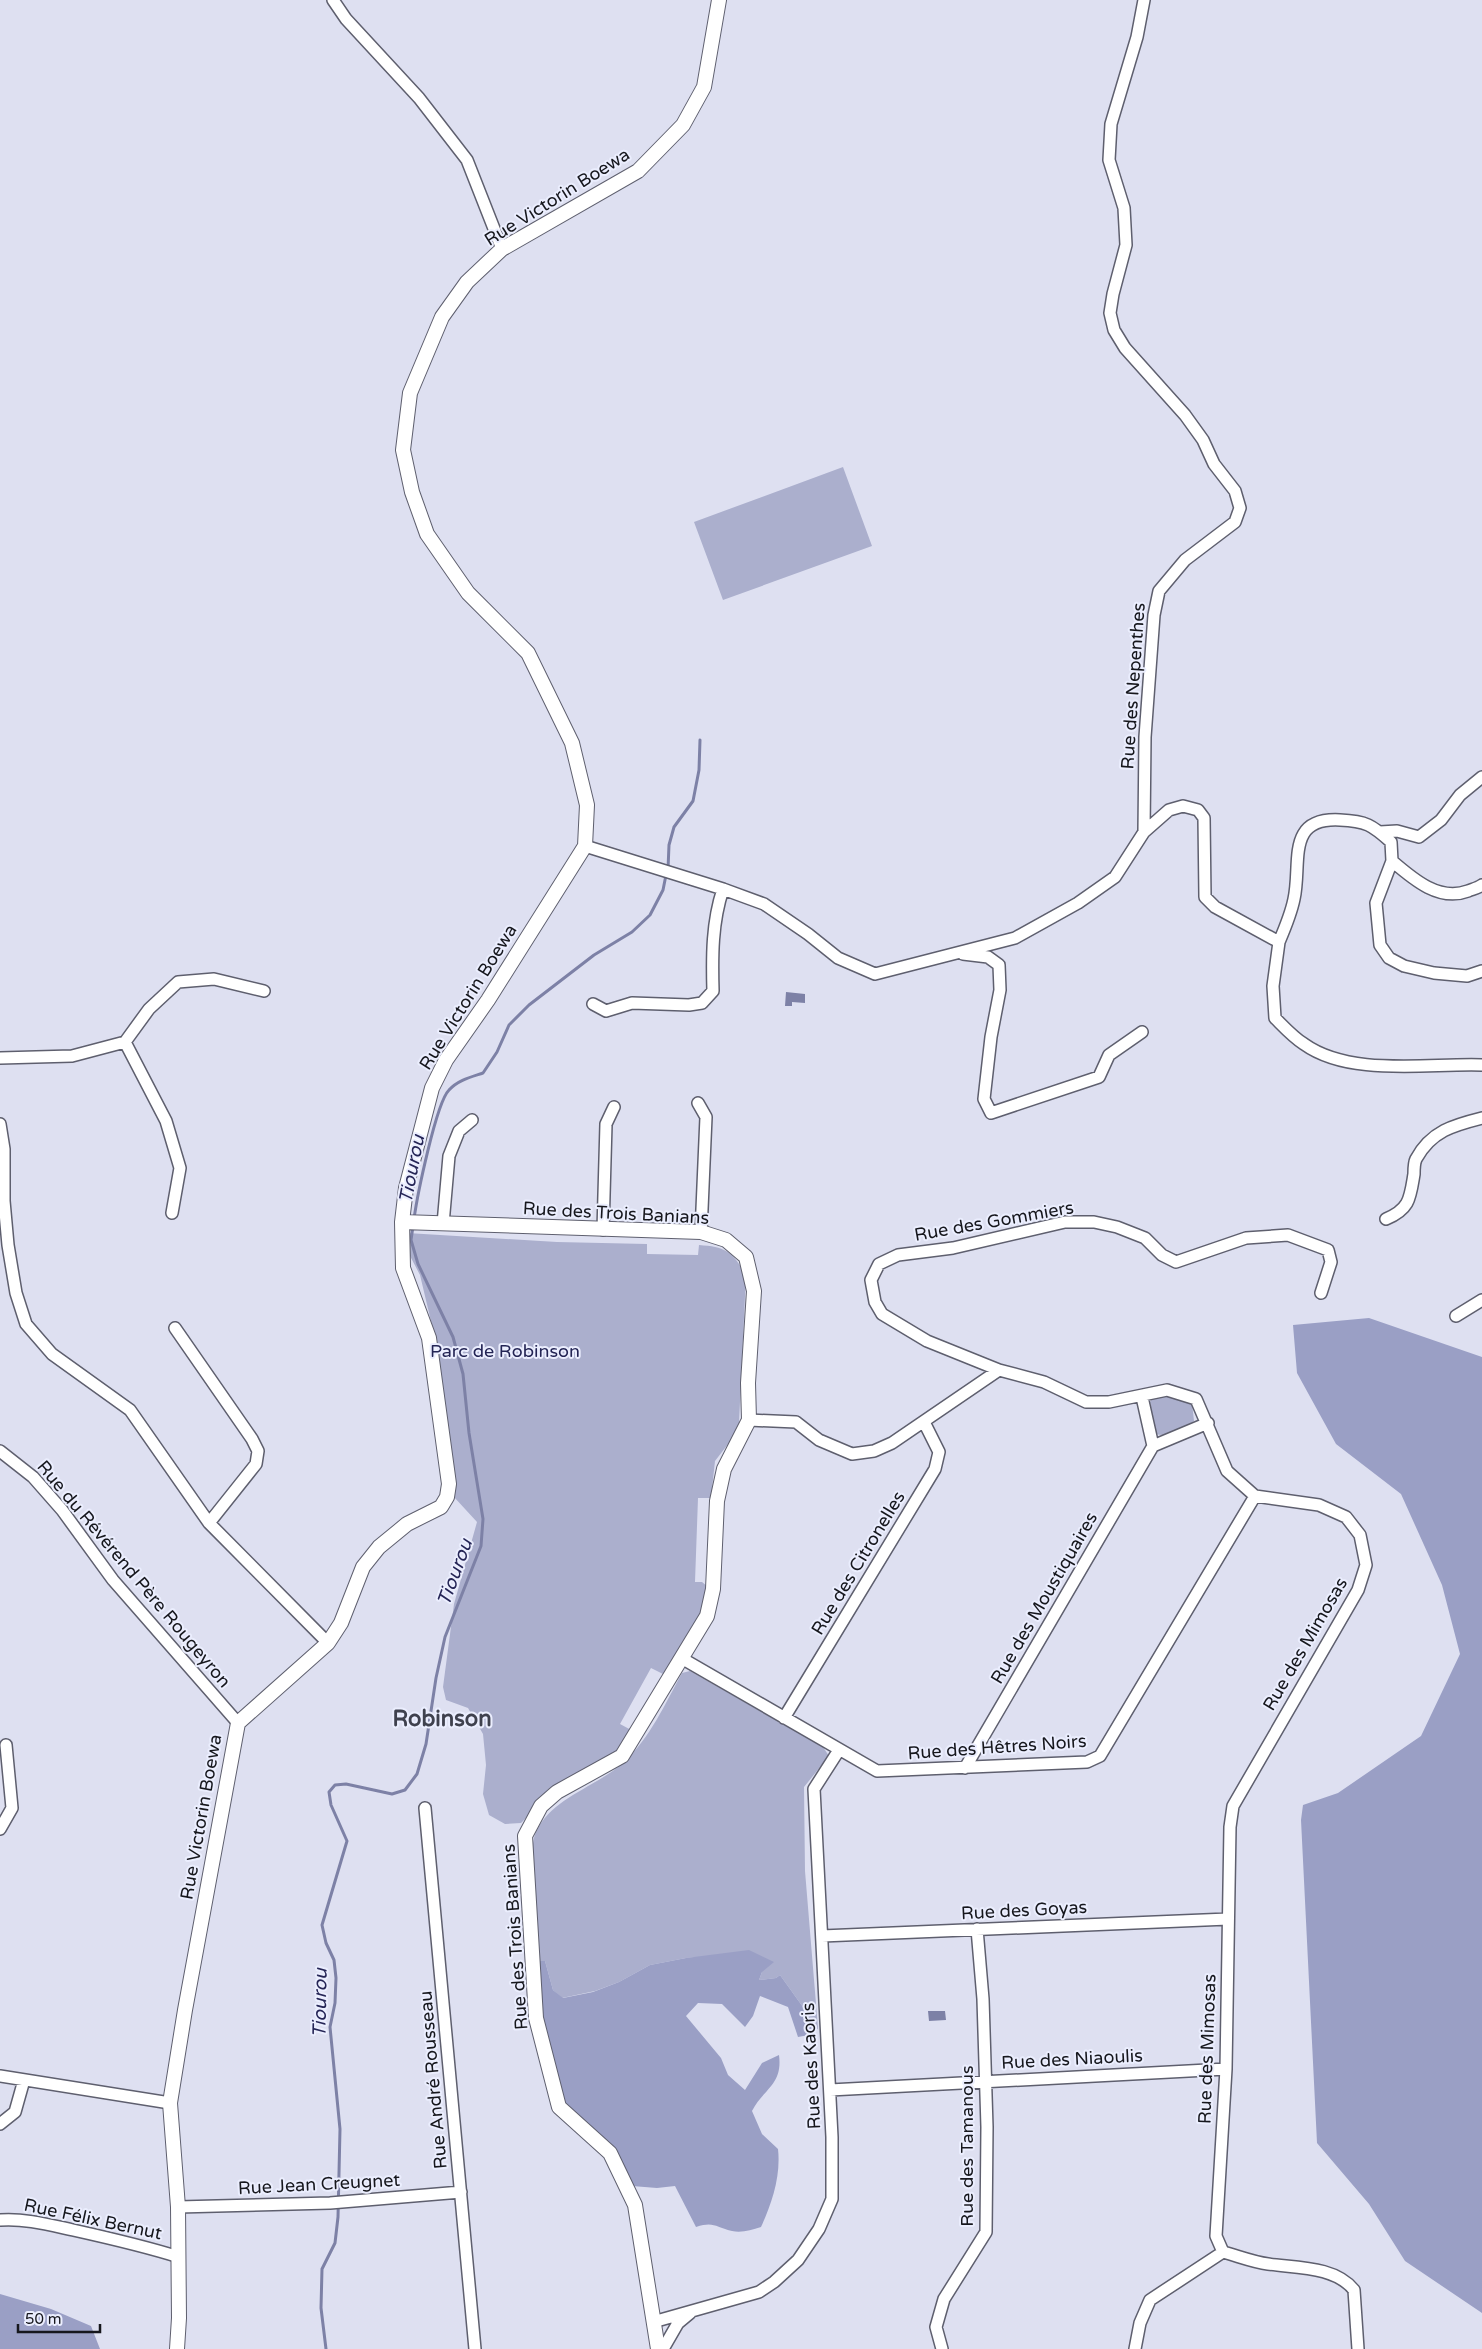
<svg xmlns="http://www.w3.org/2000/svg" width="1482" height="2349" viewBox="0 0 1482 2349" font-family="'Varela Round',sans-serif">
<rect width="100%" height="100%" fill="#dee0f1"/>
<path fill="#abafcd" d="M843 467 872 546 723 600 694 522Z
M407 1233 557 1242 647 1244V1254L698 1255 699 1245C726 1247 732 1251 746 1275L739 1423 732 1439 715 1461 711 1498H698L695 1582H702L708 1587 705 1607 665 1675 651 1668 620 1724 633 1731 614 1755 533 1811 521 1823 505 1824 489 1815 483 1794 486 1765 483 1734 468 1708 446 1700 443 1687 454 1604 477 1522 454 1497 439 1355 420 1275 409 1254Z
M1162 1394 1192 1403 1194 1421C1184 1428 1169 1438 1156 1434L1150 1402 1153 1397Z
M690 1671 823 1747 829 1756 804 1787 805 1871 818 2028 780 1975 776 1978 759 1980 762 1972 714 1956 686 1958 650 1965 619 1982 595 1991 562 1998 553 1990 545 1961H538C537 1934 526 1853 536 1832 552 1797 597 1787 624 1762 650 1738 665 1704 682 1673Z"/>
<path fill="#9a9fc5" d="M1369 1318 1482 1357V2313L1405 2261 1369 2204 1317 2143 1301 1820 1303 1805 1338 1793 1421 1736 1460 1654 1442 1585 1401 1494 1336 1444 1297 1373 1293 1325Z
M749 1950 774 1962 762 1972 759 1980 776 1978 780 1975 818 2028 814 2034 798 2037 788 2007 760 1996 753 2016 745 2027 722 2004 698 2003 686 2016 721 2058 728 2075 745 2090 762 2063 779 2055C783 2085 763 2089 752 2111L762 2134 778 2149C781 2176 772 2203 761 2227 751 2230 742 2233 732 2231 715 2227 714 2221 696 2227L675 2186 657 2188 632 2186 597 2133 563 2100 544 2023 538 1961H545L553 1990 563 1998 593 1992 619 1982 650 1965 686 1958Z
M0 2294 51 2309 91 2326 100 2349H0Z"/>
<path fill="#7d81a6" d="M786 992 805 994V1003L792 1002V1006H785Z
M928 2011H945L946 2020 929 2021Z"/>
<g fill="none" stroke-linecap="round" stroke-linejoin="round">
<path stroke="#7d81a6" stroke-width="3" d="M668 869 669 845 674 827 693 801 699 770 700 740
M414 1219C417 1197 436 1103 449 1090 458 1080 471 1077 483 1073L497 1052 509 1025 529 1005 594 955 632 932 650 915 663 890 666 875
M326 2349 321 2308 322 2269 335 2243 338 2217 340 2129 330 2027 335 2003 336 1978 334 1960 326 1943 322 1925 347 1841 331 1805 329 1792 335 1785 346 1784 392 1794 405 1790 417 1774 426 1744 436 1678 445 1637 481 1546 483 1519 469 1433 463 1374 453 1337 418 1264 411 1240 413 1226"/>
<defs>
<path id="minor" d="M333 0 346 19 419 98 467 160 502 249
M1144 0 1137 37 1111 124 1109 160 1124 208 1126 245 1113 294 1110 313 1114 330 1125 348 1185 415 1203 440 1214 464 1235 491 1240 508 1235 522 1185 560 1159 591 1154 615 1145 737 1144 832
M1380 832 1397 831 1419 837 1441 820 1460 795 1482 777
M585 846 723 889 764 904 808 934 838 958 875 974 1015 938 1078 903 1115 877 1144 832 1169 810 1183 806 1198 810 1204 818 1205 897 1215 907 1279 942C1285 928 1291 914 1294 899 1302 863 1285 817 1340 820 1366 821 1372 825 1391 842L1392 861C1413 879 1439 902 1468 891 1473 889 1478 888 1482 885
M1392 861 1376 903 1380 945 1389 958 1404 966 1434 973 1467 976 1482 971
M1279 942 1273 986 1275 1018C1284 1027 1293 1037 1304 1044 1350 1077 1428 1063 1482 1065
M963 954 988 957 999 965 1000 990 991 1037 984 1099 991 1113 1099 1077 1109 1055 1142 1032
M593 1004 606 1011 632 1003 689 1005 702 1003 713 991C712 956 712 922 723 889
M125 1042 166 1121 180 1168 172 1213
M0 1058 72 1056 125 1042 149 1009 178 982 214 979 264 991
M698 1103 706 1117 701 1232
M0 1124 4 1149V1201L8 1245 16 1293 26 1324 52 1354 130 1410 209 1523 328 1643
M1386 1219C1410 1209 1410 1198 1414 1174 1414 1169 1414 1163 1416 1159 1431 1131 1454 1125 1482 1118
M443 1224 449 1156 459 1131 472 1120
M603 1230 606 1124 614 1107
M1456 1316 1482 1300
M175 1328 252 1439 258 1451 256 1464 209 1523
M999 1370 927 1341 882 1314 875 1302 871 1280 879 1264 898 1255 953 1248 1065 1222H1094L1117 1227 1145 1238 1162 1255 1176 1262 1246 1238 1288 1235 1328 1250 1331 1262 1321 1293
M1142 1397 1153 1446
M749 1420 796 1422 819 1440 852 1454 874 1451 892 1443 999 1370 1044 1382 1086 1402H1109L1167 1390 1196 1399 1227 1471 1255 1496 1319 1505 1346 1517 1360 1535 1366 1565 1358 1590 1233 1806 1230 1827 1226 2069 1216 2236 1223 2252C1238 2256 1253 2262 1268 2264 1296 2268 1335 2266 1354 2290L1358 2349
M0 1451 33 1477 62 1510 113 1580 238 1723
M683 1659 877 1771 1087 1762 1100 1756 1255 1496
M784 1718 935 1469 939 1452 924 1422
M965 1768 1153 1446 1208 1423
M425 1808 475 2349
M0 1829 12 1808 6 1745
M822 1936 1228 1919
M0 2076 170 2103
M830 2090 1226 2069
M0 2124 15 2112 24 2080
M178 2207 330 2203 461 2192
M0 2220C24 2218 50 2225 73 2230 109 2238 144 2246 179 2257
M653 2322 759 2292 774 2282 798 2260 819 2229 832 2199V2137L814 1789 839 1750
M663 2349 678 2323 690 2313
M942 2349 936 2327 944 2299 986 2232 987 2127 983 1999 977 1929
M1135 2349 1140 2323 1150 2300 1223 2252"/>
<path id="tertiary" d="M402 1222 701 1232 726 1240 746 1257 754 1291 748 1383 749 1420 724 1469 717 1501 713 1589 707 1616 622 1756 557 1792 541 1806 525 1836 536 2018 559 2107 610 2153 635 2205 658 2349
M177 2349 179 2318 178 2207 170 2103 185 2010 238 1723 328 1643 341 1623 363 1567 379 1547 407 1524 441 1507 447 1497 449 1484 429 1338 403 1268 402 1222 406 1188 432 1088 446 1060 488 1000 585 846 587 805 572 743 528 653 468 593 427 534 412 492 403 450 410 393 442 317 467 282 502 249 638 171 683 125 704 87 719 0"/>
</defs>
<use href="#minor" stroke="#5e5f6e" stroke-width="14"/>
<use href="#tertiary" stroke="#5e5f6e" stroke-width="16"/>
<use href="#minor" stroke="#fff" stroke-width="11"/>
<use href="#tertiary" stroke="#fff" stroke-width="14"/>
</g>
<g text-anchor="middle" stroke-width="4" stroke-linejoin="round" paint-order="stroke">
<g font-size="18" fill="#16171d" stroke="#ebeefe">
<text transform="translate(557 197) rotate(-32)" y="6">Rue Victorin Boewa</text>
<text transform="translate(1133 686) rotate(-86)" y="6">Rue des Nepenthes</text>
<text transform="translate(468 997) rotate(-58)" y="6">Rue Victorin Boewa</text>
<text transform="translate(616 1213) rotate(3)" y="6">Rue des Trois Banians</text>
<text transform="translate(994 1221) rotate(-10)" y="6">Rue des Gommiers</text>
<text transform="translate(858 1563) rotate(-59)" y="6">Rue des Citronelles</text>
<text transform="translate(134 1574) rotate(50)" y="6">Rue du Révérend Père Rougeyron</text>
<text transform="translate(1044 1598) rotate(-60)" y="6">Rue des Moustiquaires</text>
<text transform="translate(1305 1644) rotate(-60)" y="6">Rue des Mimosas</text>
<text transform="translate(997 1747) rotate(-4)" y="6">Rue des Hêtres Noirs</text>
<text transform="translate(201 1817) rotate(-80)" y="6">Rue Victorin Boewa</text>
<text transform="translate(1024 1910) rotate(-3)" y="6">Rue des Goyas</text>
<text transform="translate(515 1937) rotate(-94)" y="6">Rue des Trois Banians</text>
<text transform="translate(1207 2049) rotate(-88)" y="6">Rue des Mimosas</text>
<text transform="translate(1072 2059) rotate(-3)" y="6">Rue des Niaoulis</text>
<text transform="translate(811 2066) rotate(-93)" y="6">Rue des Kaoris</text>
<text transform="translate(433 2080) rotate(-95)" y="6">Rue André Rousseau</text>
<text transform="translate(967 2146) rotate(-90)" y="6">Rue des Tamanous</text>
<text transform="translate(319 2184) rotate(-3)" y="6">Rue Jean Creugnet</text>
<text transform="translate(93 2219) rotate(12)" y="6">Rue Félix Bernut</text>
</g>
<g font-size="18" fill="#232454" stroke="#ebeefe">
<text x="505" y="1357">Parc de Robinson</text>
</g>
<g font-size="19" font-style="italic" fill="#252556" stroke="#ebeefe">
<text transform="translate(411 1169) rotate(-79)" y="7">Tiourou</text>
<text transform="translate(454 1572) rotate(-70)" y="7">Tiourou</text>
<text transform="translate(319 2003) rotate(-89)" y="7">Tiourou</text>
</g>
<g font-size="22" font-weight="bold" fill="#3f414e" stroke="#ebeefe">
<text x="442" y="1726">Robinson</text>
</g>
</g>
<path d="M18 2324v8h82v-8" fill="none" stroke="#16171d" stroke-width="2.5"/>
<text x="25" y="2324" font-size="15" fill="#16171d" stroke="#ebeefe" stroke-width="4" paint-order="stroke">50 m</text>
</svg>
